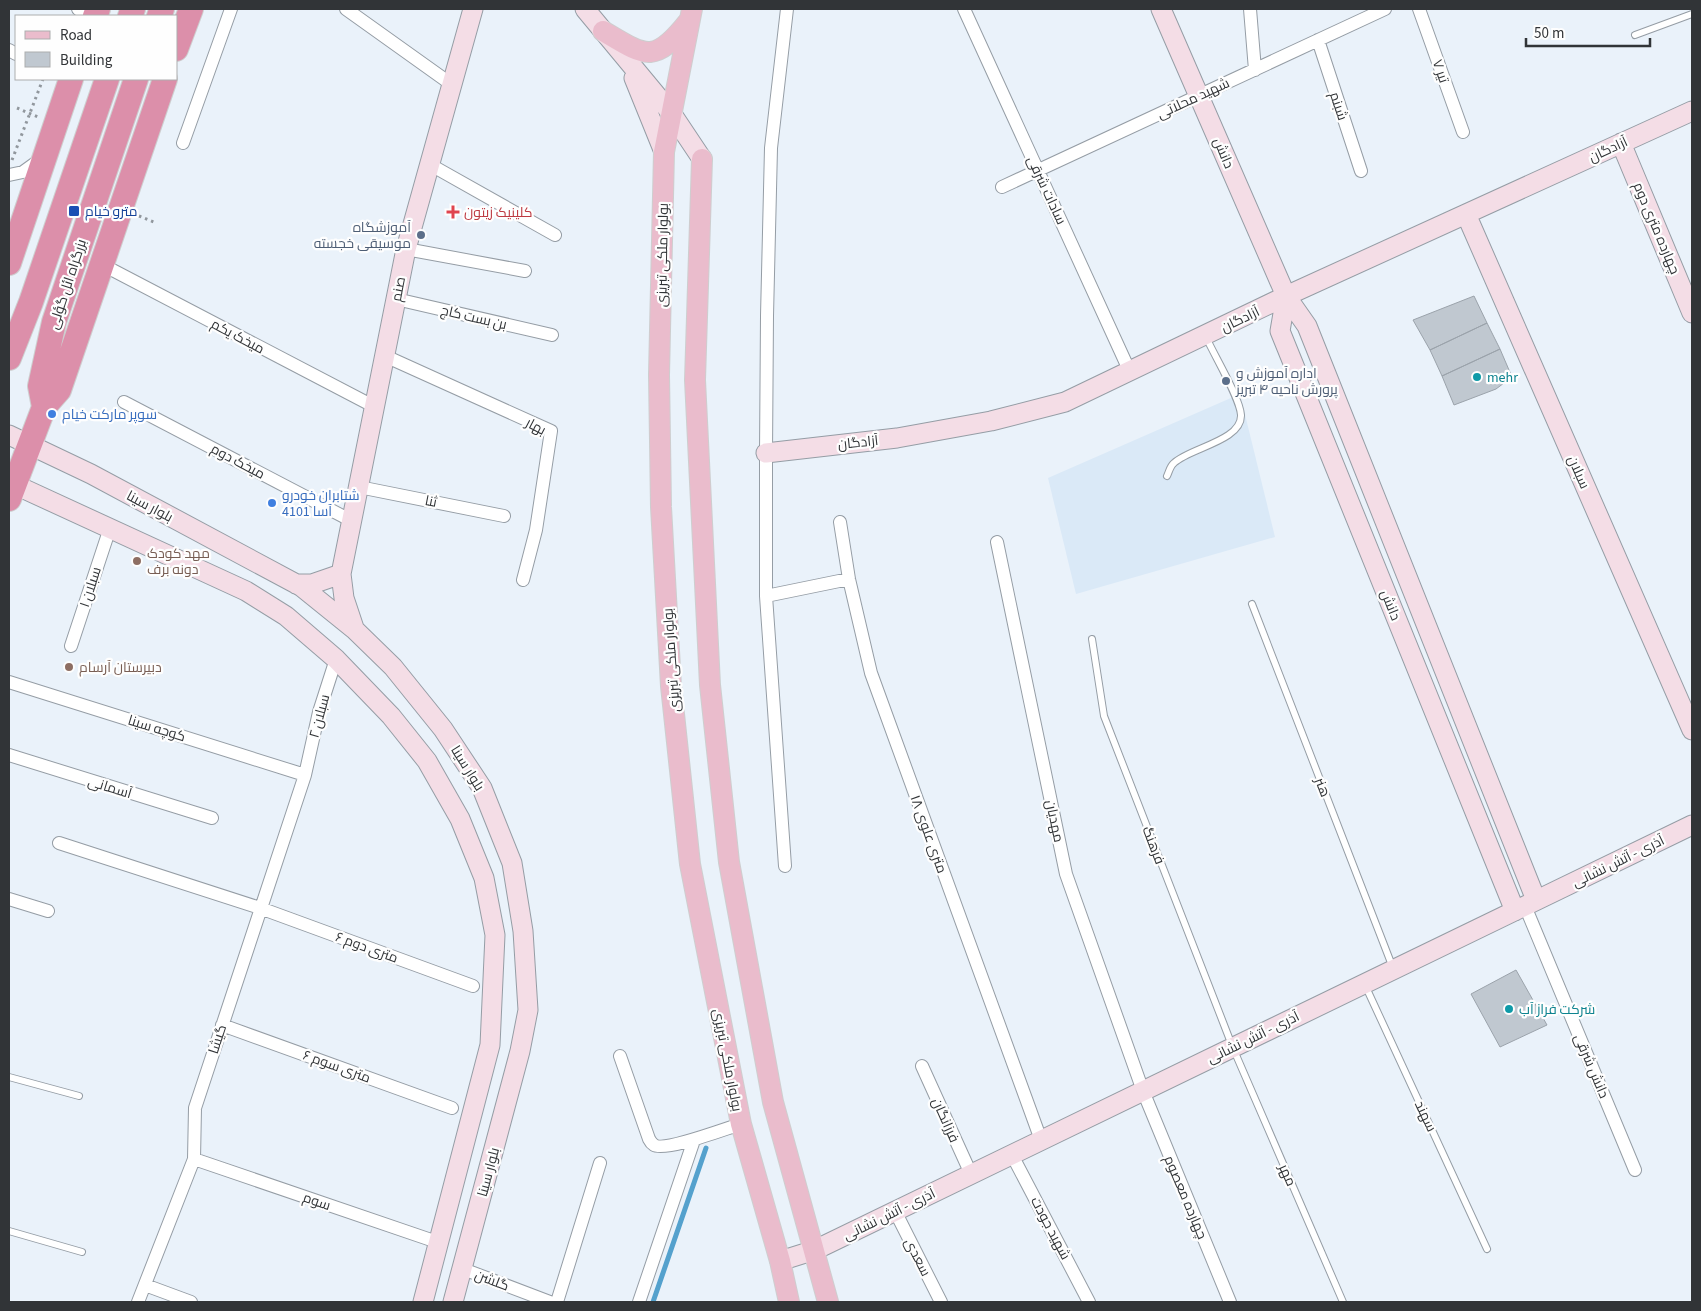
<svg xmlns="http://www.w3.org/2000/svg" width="1701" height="1311" viewBox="0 0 1701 1311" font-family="'Source Sans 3',Cairo,sans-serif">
<rect width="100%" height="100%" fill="#eaf2fa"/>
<path fill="#dae9f7" d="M1240 394 1275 537 1076 594 1048 478Z"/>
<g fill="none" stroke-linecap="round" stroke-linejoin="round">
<path stroke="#54a1cd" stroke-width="5" d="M653 1302 706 1148"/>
</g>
<path fill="#c0c8d0" stroke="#9ba3ab" d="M1474 296 1487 323 1430 350 1413 320Z
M1487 323 1500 349 1442 376 1430 350Z
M1500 349 1512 377 1496 389 1454 405 1442 376Z
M1516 970 1547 1025 1500 1047 1471 994Z"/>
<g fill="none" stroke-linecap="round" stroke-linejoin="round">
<defs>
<path id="lane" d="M1635 35 1692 14
M1167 476C1169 472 1170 466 1174 463 1189 448 1242 441 1241 415 1240 398 1214 355 1206 337
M1252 604 1393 968
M1092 639 1104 716 1233 1048 1343 1302
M1365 985 1487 1249
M9 1077 79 1096
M9 1231 82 1252"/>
<path id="street" d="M78 9 88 16
M346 9 451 84
M964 9 1130 372
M1250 9 1255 70
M1419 9 1463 132
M1318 40 1361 171
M9 50 16 54
M183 143 231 9
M429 164 555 235
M9 175 23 172 41 159
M1002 187 1385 9
M406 249 525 271
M101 264 375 407
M396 299 552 335
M385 356 551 431 536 530 523 580
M124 402 352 521
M359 487 504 516
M840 522 849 579 871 673 1041 1140
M997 542 1066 874 1143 1091 1230 1302
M766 596 849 579
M71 646 110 528
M9 682 305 775
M9 755 212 818
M59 843 260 908 473 986
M785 866 766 596V453L767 316 771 148 787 9
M9 899 48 911
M1525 906 1635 1170
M222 1025 452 1108
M620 1056 649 1139C650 1141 651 1143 654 1145 665 1152 727 1128 741 1124
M922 1066 971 1174
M1012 1155 1089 1302
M194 1159 440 1243
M895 1211 941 1302
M463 1269 550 1302
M145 1285 191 1302
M138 1302 194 1159 195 1108 305 775 319 712 336 659
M557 1302 600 1163
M639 1302 694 1140"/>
<path id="secondary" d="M585 9 672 114 702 159
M1161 9 1286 296 1307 326 1536 900
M634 78 664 152
M1621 143 1692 313
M1466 214 1692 730
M1286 296 1280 331 1515 911
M9 435 91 474 302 587 354 629 393 667 443 729 482 788 512 863 523 931 528 1010 520 1051 453 1302
M766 453 897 438 991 421 1065 402 1286 296 1692 111
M9 482 246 591 286 616 336 659 391 716 427 761 460 819 484 878 495 935 490 1045 423 1302
M296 584H312L341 574
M354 628 344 598 341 574 406 249 473 9
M780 1261 815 1250 1692 825"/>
<path id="primary" d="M692 9 664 152 659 375 661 507 671 686 690 864 741 1124 780 1261 789 1302
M603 31C645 56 654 65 688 22
M702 159 695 380 710 685 729 862 773 1102 828 1302"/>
<path id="highway" d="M95 16 98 9
M130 16 133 9
M159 16 162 9
M176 49 191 9
M9 263 71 79
M9 358 31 302 107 79
M44 407 40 386 54 322 136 79
M9 499 44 407 59 390 165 79"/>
</defs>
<use href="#lane" stroke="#959da5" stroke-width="8"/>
<use href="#street" stroke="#959da5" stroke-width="14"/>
<use href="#secondary" stroke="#959da5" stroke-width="21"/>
<use href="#primary" stroke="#cececf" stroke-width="22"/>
<use href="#highway" stroke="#cececf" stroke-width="26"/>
<path stroke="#91979d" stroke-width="3" stroke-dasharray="2.5 4" stroke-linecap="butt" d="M17 108 38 117
M12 160 43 79
M139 216 156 223"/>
<use href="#lane" stroke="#fff" stroke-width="6"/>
<use href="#street" stroke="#fff" stroke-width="12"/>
<use href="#secondary" stroke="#f4dde6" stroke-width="19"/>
<use href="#primary" stroke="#eabccc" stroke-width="20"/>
<use href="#highway" stroke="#dc8faa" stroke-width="24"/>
</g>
<rect fill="#1a4fb4" stroke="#fefefe" stroke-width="2" x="68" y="205" width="12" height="12" rx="2.5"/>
<path fill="#e0444e" stroke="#fefefe" stroke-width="2" d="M450.5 204.5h5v5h5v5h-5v5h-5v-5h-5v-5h5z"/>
<g fill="#5c6f8a" stroke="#fefefe" stroke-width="2">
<circle cx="421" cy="235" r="5"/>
<circle cx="1226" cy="381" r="5"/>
</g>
<g fill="#0f9aa8" stroke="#fefefe" stroke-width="2">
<circle cx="1477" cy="377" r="5"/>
<circle cx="1509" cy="1009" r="5"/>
</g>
<g fill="#3f7fe0" stroke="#fefefe" stroke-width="2">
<circle cx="52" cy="414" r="5"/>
<circle cx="272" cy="503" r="5"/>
</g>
<g fill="#8d6e63" stroke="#fefefe" stroke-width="2">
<circle cx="137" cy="561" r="5"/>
<circle cx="69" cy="667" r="5"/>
</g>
<g text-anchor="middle" stroke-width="4.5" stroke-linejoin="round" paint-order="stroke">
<g font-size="14" fill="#313437" stroke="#fefefe">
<text transform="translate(1441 71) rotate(71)" y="5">۷ تیر</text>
<text transform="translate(1193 98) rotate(-25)" y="5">شهید محلاتی</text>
<text transform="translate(1339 106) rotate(72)" y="5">شبنم</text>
<text transform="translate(1608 149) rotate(-25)" y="5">آزادگان</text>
<text transform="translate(1224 153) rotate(67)" y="5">دانش</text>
<text transform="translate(1047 190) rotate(65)" y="5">سادات شرقی</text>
<text transform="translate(1657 228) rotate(67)" y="5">چهارده متری دوم</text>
<text transform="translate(662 255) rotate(-89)" y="5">بولوار ملکی تبریزی</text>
<text transform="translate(67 284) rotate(-72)" y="5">بزرگراه ائل گؤلی</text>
<text transform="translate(398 289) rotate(-79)" y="5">صنم</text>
<text transform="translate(474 317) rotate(13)" y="5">بن بست کاج</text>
<text transform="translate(1240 319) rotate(-26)" y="5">آزادگان</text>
<text transform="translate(238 336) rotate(28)" y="5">میخک یکم</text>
<text transform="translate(536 426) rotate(28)" y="5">بهار</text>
<text transform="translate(858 442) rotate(-6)" y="5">آزادگان</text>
<text transform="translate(238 461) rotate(28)" y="5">میخک دوم</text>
<text transform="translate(1579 472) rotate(66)" y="5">سبلان</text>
<text transform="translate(431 501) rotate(11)" y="5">ثنا</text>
<text transform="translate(150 506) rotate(28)" y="5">بلوار سینا</text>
<text transform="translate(90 587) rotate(-72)" y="5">سبلان ۱</text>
<text transform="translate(1391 605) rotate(68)" y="5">دانش</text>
<text transform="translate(671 660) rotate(-94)" y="5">بولوار ملکی تبریزی</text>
<text transform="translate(319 716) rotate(-75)" y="5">سبلان ۲</text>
<text transform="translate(157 728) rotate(17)" y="5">کوچه سینا</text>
<text transform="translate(468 768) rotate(58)" y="5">بلوار سینا</text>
<text transform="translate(110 787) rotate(17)" y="5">آسمانی</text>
<text transform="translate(1323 787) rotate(69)" y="5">هنر</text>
<text transform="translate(1055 821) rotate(78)" y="5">مهدیان</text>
<text transform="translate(929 834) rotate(70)" y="5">۱۸ متری علوی</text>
<text transform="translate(1154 845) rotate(69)" y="5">فرهنگ</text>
<text transform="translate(1618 861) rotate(-26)" y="5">آذرى - آتش نشانى</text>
<text transform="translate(367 947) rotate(20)" y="5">۶ متری دوم</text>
<text transform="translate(1253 1037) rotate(-26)" y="5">آذرى - آتش نشانى</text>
<text transform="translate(217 1039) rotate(-72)" y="5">گیشا</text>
<text transform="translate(728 1060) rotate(79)" y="5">بولوار ملکی تبریزی</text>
<text transform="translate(337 1066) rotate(20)" y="5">۶ متری سوم</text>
<text transform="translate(1592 1066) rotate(67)" y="5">دانش شرقی</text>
<text transform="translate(1426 1116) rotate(65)" y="5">سهند</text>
<text transform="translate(946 1120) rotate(66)" y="5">فرزانگان</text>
<text transform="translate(488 1172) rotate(-75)" y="5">بلوار سینا</text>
<text transform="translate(1288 1175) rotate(66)" y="5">مهر</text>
<text transform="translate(1186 1197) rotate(67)" y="5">چهارده معصوم</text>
<text transform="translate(317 1201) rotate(19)" y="5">سوم</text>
<text transform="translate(889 1214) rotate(-26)" y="5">آذرى - آتش نشانى</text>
<text transform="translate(1051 1228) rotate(62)" y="5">شهید جودت</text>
<text transform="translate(918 1257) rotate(63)" y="5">سعدی</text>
<text transform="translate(492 1280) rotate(21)" y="5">گلشن</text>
</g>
<g font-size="14" fill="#164399" stroke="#fefefe" text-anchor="start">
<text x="85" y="216">مترو خیام</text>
</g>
<g font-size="14" fill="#be3a42" stroke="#fefefe" text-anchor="start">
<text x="464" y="217">کلینیک زیتون</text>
</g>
<g font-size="14" fill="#4e5e75" stroke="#fefefe" text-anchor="end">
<text x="411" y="232">آموزشگاه<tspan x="411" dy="16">موسیقی خجسته</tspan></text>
<text x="1236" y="378" text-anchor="start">اداره آموزش و<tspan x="1236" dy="16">پرورش ناحیه ۴ تبریز</tspan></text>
</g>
<g font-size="14" fill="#0d838f" stroke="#fefefe" text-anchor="start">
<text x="1487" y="382">mehr</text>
<text x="1519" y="1014">شرکت فراز آب</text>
</g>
<g font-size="14" fill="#366cbe" stroke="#fefefe" text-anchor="start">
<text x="62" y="419">سوپر مارکت خیام</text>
<text x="282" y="500">شتابران خودرو<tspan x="282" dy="16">4101 آسا</tspan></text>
</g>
<g font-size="14" fill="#785e54" stroke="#fefefe" text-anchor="start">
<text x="147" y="558">مهد کودک<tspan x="147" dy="16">دونه برف</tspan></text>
<text x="79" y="672">دبیرستان آرسام</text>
</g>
</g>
<rect width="1701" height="1311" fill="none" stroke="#313437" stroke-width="20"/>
<rect x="15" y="15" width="162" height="65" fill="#fefefe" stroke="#acadae"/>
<rect x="25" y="31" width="25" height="8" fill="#eabccc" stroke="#acadae"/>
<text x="60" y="40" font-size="15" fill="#313437">Road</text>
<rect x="25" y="52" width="25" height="15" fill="#c0c8d0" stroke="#acadae"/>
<text x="60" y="65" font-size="15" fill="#313437">Building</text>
<path d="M1526 38v8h124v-8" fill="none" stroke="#313437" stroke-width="2.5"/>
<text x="1534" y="38" font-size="15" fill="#313437" stroke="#fefefe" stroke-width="4" paint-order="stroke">50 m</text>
</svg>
